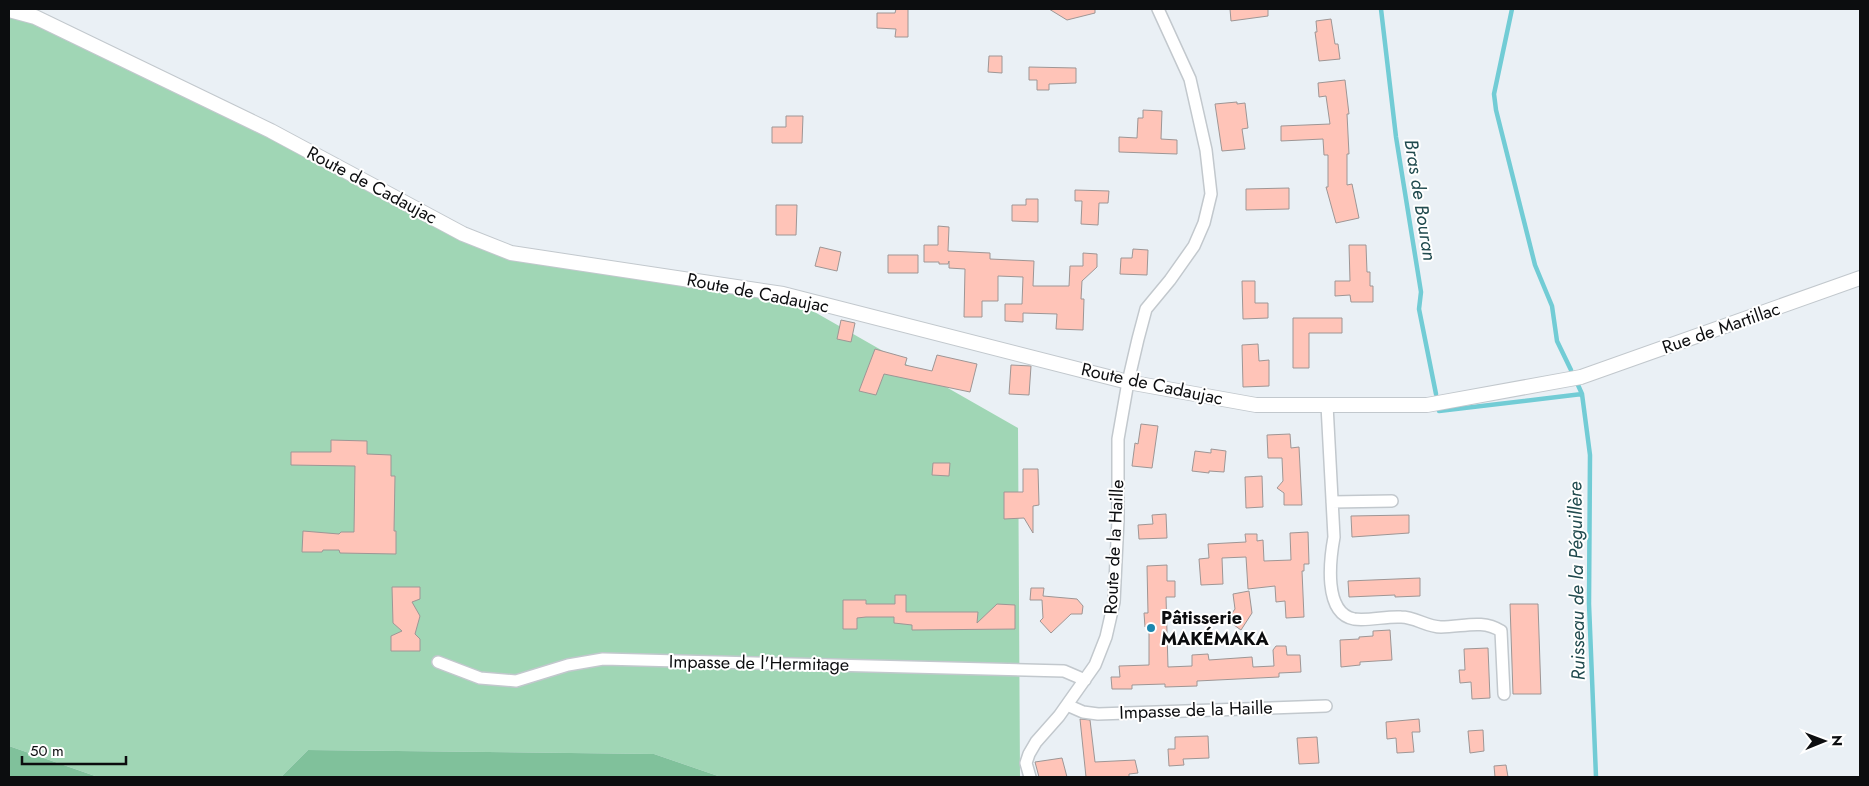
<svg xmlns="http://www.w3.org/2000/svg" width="1869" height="786" viewBox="0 0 1869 786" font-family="Jost,sans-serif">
<rect width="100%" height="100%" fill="#eaf0f5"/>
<path fill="#a0d6b5" d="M9 10 511 253 783 294 1018 428 1020 777H721L654 754 308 750 281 777H98L9 746Z"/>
<path fill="#80c19b" d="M9 746 98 777H9Z
M308 750 654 754 721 777H281Z"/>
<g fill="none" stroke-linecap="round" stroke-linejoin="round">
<path stroke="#72ccd5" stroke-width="4.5" d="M1381 9 1396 137 1421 292 1419 309 1436 394
M1512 9 1494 94 1496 110 1535 265 1552 306 1557 341 1571 370
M1578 385 1582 394 1590 455 1589 604 1596 777
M1439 411 1582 394"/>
</g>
<path fill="#ffc4b8" stroke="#9e9695" d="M896 9H908V37H895L896 29 877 28V13H895Z
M1049 9H1095V13L1067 20Z
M1230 9H1268V16L1231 21Z
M1331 19 1335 44H1338L1340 59 1319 61 1315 32H1317L1316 21Z
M989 56H1002V73L988 72Z
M1029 67 1076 68V83L1049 84V90H1037V80H1029Z
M1345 80 1349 114H1347L1349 154H1347V185L1352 184 1359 218 1336 223 1326 187H1328V155H1324L1323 139 1281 141V126L1330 124 1326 96 1319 97 1318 83Z
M1237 102V104L1245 103 1248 128 1242 129 1245 149 1222 151 1215 104Z
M1143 110 1162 111 1161 139 1177 140V154L1119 152V137L1137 138 1138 118H1143Z
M786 116H803L802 143H772V127H786Z
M1289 188V209L1246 210V189Z
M1075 190 1109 191 1108 203H1099L1098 225 1081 224 1082 201H1075Z
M1026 199H1038V222L1012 221V205H1026Z
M776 205H797L796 235H776Z
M938 226 949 227 948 251 990 253V259L1034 261 1033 286H1069L1070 266H1083V253L1097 254V267L1082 281 1081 299H1084L1083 330 1056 329 1057 314 1023 313V322L1005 321V304H1022L1023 277 998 276V301H982V317H964L965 269 949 268V261L948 264H939V262H924V245H938Z
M1349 245H1366L1367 272H1370V286H1373V302H1351L1350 295 1335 296V281H1350Z
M820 247 841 252 837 271 815 266Z
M1133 249 1148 250 1147 275 1120 274 1121 258H1132Z
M888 255H918V273H888Z
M1242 281H1255V303H1268V318L1243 319Z
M1293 318H1342V333H1309V368H1293Z
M841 320 855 323 851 342 837 339Z
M1258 344 1259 361 1269 360V386L1243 387 1242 345Z
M875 349 907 358 905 365 932 371 937 355 977 364 970 392 884 374 876 395 859 391Z
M1011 365 1031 366 1029 395 1009 394Z
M1141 424 1158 426 1152 468 1132 466 1135 443 1138 444Z
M1290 434 1291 448 1299 447 1302 505H1284V493L1277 488 1283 481 1282 458H1268L1267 435Z
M331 440 367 441V454L391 455V476H395L394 531H396V554L340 553 339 550H323L322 552H302L303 531 339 534 341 532H354L355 466 291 465V452H331Z
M1211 449 1226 451 1224 472 1209 471V473L1192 471 1195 451 1211 453Z
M933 463H950L949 476 932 475Z
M1023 469H1038L1039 505 1033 506V533L1024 518 1004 519V492H1023Z
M1262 476 1263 507 1246 508 1245 477Z
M1166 514 1167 538 1139 539 1138 525 1153 524 1152 515Z
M1409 515V533L1352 537 1351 516Z
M1308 532 1309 564H1304V571H1302L1304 617 1286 618 1285 601 1276 602 1275 586 1248 589 1246 557 1222 558 1223 584 1201 585 1199 559 1209 558 1208 544 1246 542 1245 534H1257V541L1263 540 1264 561 1291 560 1290 533Z
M1167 565V581H1175V597H1166L1168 667 1192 666V655L1208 654 1209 660 1252 657 1253 667 1274 666 1273 650 1276 646H1286L1287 655H1300L1301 672 1279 673V677L1197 681V686L1165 687V684L1132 685V689H1112L1111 677H1120L1119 666 1149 665V627H1145L1144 613H1148L1147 566Z
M1420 578V596L1395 597V595L1349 597 1348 581Z
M392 587H420V599L412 602 420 616 415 634 420 639V651H391V636L402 631 393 623Z
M1031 588H1044L1043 596 1077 599 1083 606 1082 614H1071L1051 633 1040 621 1043 618 1042 600H1030Z
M1249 591 1252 613 1241 630 1227 620 1235 609 1233 594Z
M895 595H906V612H978L977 623 997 604 1015 605V629L912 630V625L894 623V617H866L857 618V629H843V600H866V604H895Z
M1510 604H1538L1541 694H1513Z
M1390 630 1392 660 1360 662V665L1341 667 1340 640 1359 639V637L1373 636V631Z
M1488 648 1490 698 1472 699 1471 682 1460 683 1459 670H1465L1464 649Z
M1080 719 1090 720 1095 762 1135 760 1138 773 1129 774V777H1086Z
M1419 719 1420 732H1412L1414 752 1397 753 1396 738 1387 739 1386 722Z
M1483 730 1484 751 1470 753 1468 731Z
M1208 736 1209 758 1183 759 1184 765 1169 766 1168 749H1175V737Z
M1317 737 1319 763 1299 764 1297 738Z
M1062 758 1067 777H1039L1035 762Z
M1506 765 1508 777H1495L1494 766Z"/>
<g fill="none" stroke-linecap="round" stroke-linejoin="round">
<defs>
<path id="minor" d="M1327 405 1334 537C1330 559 1323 613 1354 619 1369 621 1386 616 1401 617 1415 617 1427 627 1441 627 1463 627 1482 619 1501 631L1504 694
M1332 502 1392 501
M438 662 480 678 516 681 568 665 603 659 1064 671 1085 680
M1067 705 1083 712 1098 714 1326 706
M1030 777 1026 763 1029 754 1036 742 1059 716 1095 665 1106 637 1114 602 1118 520V439L1128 382 1138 339 1146 309 1170 280 1194 246 1204 223 1211 194 1206 150 1190 79 1158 9"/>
<path id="tertiary" d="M9 10 35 17 271 131 463 234 511 253 783 294 1128 382 1256 405H1427L1581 377 1860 278"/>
</defs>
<use href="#minor" stroke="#c2c8cd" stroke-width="14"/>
<use href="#tertiary" stroke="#c2c8cd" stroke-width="16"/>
<use href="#minor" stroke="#fff" stroke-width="11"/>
<use href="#tertiary" stroke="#fff" stroke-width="14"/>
</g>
<circle fill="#1c87af" stroke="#fff" stroke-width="2" cx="1151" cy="628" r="5"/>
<g text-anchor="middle" stroke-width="4" stroke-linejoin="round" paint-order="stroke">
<g font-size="18" fill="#0c0d0f" stroke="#fff">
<text transform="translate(372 185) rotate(28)" y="6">Route de Cadaujac</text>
<text transform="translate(758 293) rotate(11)" y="6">Route de Cadaujac</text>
<text transform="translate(1721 328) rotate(-19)" y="6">Rue de Martillac</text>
<text transform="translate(1152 384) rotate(12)" y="6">Route de Cadaujac</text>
<text transform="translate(1114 547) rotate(-87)" y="6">Route de la Haille</text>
<text transform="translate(759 663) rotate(1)" y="6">Impasse de l'Hermitage</text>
<text transform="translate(1196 710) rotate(-2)" y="6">Impasse de la Haille</text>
</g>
<g font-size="18" font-weight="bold" fill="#0c0d0f" stroke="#fff" text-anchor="start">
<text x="1161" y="624">Pâtisserie<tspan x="1161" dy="21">MAKÉMAKA</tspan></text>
</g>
<g font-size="19" font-style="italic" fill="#204a4e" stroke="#fff">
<text transform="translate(1421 200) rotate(81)" y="7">Bras de Bouran</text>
<text transform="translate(1576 581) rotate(-91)" y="7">Ruisseau de la Péguillère</text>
</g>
</g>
<rect width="1869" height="786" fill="none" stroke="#0c0d0f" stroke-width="20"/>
<g transform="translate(1824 741) rotate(89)" stroke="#ffffff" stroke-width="4" paint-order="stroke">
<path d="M0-4L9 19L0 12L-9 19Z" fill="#0c0d0f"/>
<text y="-8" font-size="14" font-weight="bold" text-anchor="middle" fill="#0c0d0f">N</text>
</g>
<path d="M22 756v8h104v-8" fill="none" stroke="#0c0d0f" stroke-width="2.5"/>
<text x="30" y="756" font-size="15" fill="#0c0d0f" stroke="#ffffff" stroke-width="4" paint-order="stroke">50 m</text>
</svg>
